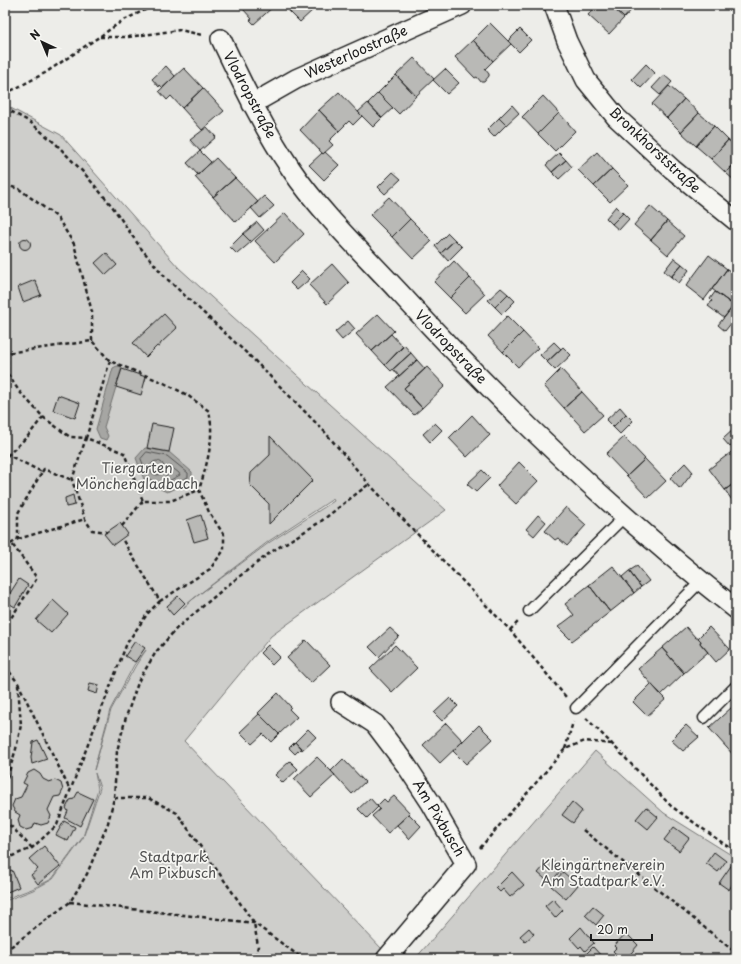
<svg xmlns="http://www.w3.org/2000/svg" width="741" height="964" viewBox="0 0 741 964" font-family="'Playpen Sans',sans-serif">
<rect width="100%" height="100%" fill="#edede9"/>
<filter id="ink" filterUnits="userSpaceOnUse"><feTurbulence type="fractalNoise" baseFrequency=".025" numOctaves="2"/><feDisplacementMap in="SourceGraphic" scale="8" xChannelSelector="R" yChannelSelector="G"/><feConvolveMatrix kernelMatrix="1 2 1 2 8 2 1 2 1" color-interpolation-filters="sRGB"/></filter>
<g filter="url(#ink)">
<path fill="#cececb" stroke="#757574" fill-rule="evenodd" d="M5 105 61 135 179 268 446 510 271 636 184 741 382 949 373 959H5V901L33 890 53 879 83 838 100 788 95 773 98 789 83 837 52 879 32 889 5 899ZM333 499 334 501 270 542 193 599 183 608 193 599 269 541ZM146 650 136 665 111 710 94 770 110 710 134 665Z
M595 751 664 813 736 858V959H415Z"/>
<path fill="#a6a6a3" stroke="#6f6f6d" d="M117 366 122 367 104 427 108 436 106 440 100 438 96 429 113 368Z
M145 448 169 452 192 472V480L167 492 145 482 136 458Z"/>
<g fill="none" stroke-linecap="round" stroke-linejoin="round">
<path stroke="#535352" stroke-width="1" d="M147 452 167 456 188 473V477L167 487 149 479 141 459Z
M150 468a7 7 0 1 1 14 0a7 7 0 1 1-14 0Z
M170 466 179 473 180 475 167 482 164 479 168 474Z"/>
</g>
<path fill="#b9b9b6" stroke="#1c1c1c" d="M247 5H275L254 24 250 20 252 19 243 9Z
M283 5H310L314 9 300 22Z
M597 5H610L624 18 609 34 588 15Z
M610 5H636L624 18Z
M490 23 511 44 493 61 473 40Z
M520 29 531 40 519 52 508 41Z
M473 40 493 61 485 69 489 74V76L484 82H481L477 77 475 78 455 57Z
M414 58 434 79 416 96 396 75Z
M646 64 655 73 641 88 632 79Z
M166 66 175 76 163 88 160 85 159 87 152 79Z
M184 68 203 88 182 108 171 96 167 100 159 91Z
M445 69 459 83 447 94 433 80Z
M396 75 416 96 399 114 378 93Z
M664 75 672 82 660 95 652 88Z
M669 86 684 99 667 118 652 104Z
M203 88 224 111 202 130 182 108Z
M339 92 362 116 353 125 349 121 339 131 319 110Z
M378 93 393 108 382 118 368 103Z
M543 96 559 113 538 134 522 117Z
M684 99 699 113 681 132 667 118Z
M368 103 382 118 373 127 358 112Z
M512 105 519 113 506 125 499 118Z
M319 110 339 131 329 141 333 145 323 154 300 130Z
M559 113 575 131 555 151 538 134Z
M699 113 714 126 696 146 681 132Z
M499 118 506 125 494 137 487 130Z
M714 126 728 140 711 159 696 146Z
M207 127 216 137 200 151 190 140Z
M728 140 736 147V162L726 173 711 159Z
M200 151 211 162 198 175 187 163Z
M325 152 339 165 324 180 309 165 322 153 323 154Z
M597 152 612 169 594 186 578 170Z
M559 153 566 160 552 172 546 165Z
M216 158 235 178 213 197 195 177Z
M566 160 572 167 559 179 552 172Z
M736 162V182L726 173Z
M612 169 628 185 610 202 594 186Z
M393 172 401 179 385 194 378 187Z
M235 178 258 202 236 222 213 197Z
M264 196 274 206 260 218 251 208Z
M389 197 410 219 392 237 370 215Z
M616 206 623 213 612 224 606 218Z
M650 206 667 221 651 240 634 225Z
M285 213 304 234 275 262 255 241Z
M623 213 629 219 619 230 612 224Z
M410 219 432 241 413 259 392 237Z
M667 221 684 236 668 255 651 240Z
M257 222 264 230 251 242 243 234Z
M448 233 455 240 441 253 435 246Z
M243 234 251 242 237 254 230 247Z
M19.5 244a5.5 5.5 0 1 1 11 0a5.5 5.5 0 1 1-11 0Z
M455 240 462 247 448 261 441 253Z
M106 253 117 265 106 275 95 263Z
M709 255 727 269 704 300 686 286Z
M674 258 682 264 671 277 664 271Z
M454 261 470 278 450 298 434 282Z
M332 264 349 283 327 304 309 285Z
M682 264 689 270 679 283 671 277Z
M727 269 736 275V295L730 303 712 289Z
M302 271 310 279 297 290 290 283Z
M470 278 485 294 465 313 450 298Z
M35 280 41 295 23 302 18 287Z
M501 288 508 294 495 307 488 300Z
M715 292 734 305 724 318 708 306 712 301 710 299Z
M508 294 515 301 502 314 495 307Z
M734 305 736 307V317L725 331 718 325Z
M164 314 177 328 161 343 159 347 157 346 146 357 133 343Z
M378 314 394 331 372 351 356 334Z
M507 316 523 332 503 352 488 336Z
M348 321 355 329 342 340 335 332Z
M523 332 538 348 518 367 503 352Z
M391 334 403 347 385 365 372 351Z
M554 342 561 349 547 362 540 355Z
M404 345 411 353 391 371 385 365Z
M563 347 571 355 555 370 547 362Z
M411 353 417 360 399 376 393 369Z
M417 360 425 369 404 388 422 408 414 415 387 387Z
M427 367 445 386 422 408 404 388Z
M122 369 146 377 141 395 116 387Z
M561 369 582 392 564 408 544 386Z
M582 392 603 415 585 431 564 408Z
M58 395 80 403 75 418 53 410Z
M620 407 626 414 613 427 606 420Z
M626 414 633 421 620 434 613 427Z
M472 415 490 435 467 457 449 438Z
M435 423 442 430 430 442 423 434Z
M152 424 174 428 169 452 147 448Z
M735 428 736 442 730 447 723 439Z
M270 436 313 480 269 524V504L250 485 251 473 270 455Z
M624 437 645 459 627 476 606 454Z
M734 450 736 453V482L725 490 709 469Z
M645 459 666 481 648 498 627 476Z
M519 462 538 481 516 504 497 486Z
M685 463 693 472 680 489 670 478Z
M482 470 490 478 476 492 467 484Z
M736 482V506L725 490Z
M73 495 75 505 66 507 65 498Z
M566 507 586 525 567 546 558 538 555 540 545 531Z
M201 515 208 538 194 542 187 520Z
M538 515 546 522 534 536 526 529Z
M120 523 128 534 113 545 104 534Z
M613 566 634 593 610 612 589 585Z
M637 566 649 581 641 587 629 571Z
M629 571 641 587 634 593 622 577Z
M19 579 28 585 15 607 5 601Z
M589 585 610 612 572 641 558 627 574 615 565 604Z
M178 596 185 603 173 615 167 608H168L167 606Z
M53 600 68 614 51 633 36 620Z
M686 627 696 638H698L701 641 700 643 708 652 684 673 662 648Z
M709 627 730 649 716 662 700 643 701 641 698 638Z
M390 628 399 636 379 657 369 647Z
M306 640 330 665 311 683 287 658Z
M135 641 145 648 135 662 125 656Z
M268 645 280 657 272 665 260 653Z
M395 645 417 668 392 692 370 669Z
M662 648 684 673 661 695 638 669Z
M5 678 9 680 7 688H5Z
M90 683 99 685 97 694 88 691Z
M651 684 666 699 647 716 633 702Z
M278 693 291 707 289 709 297 717 279 734 258 713Z
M450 698 458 706 442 721 434 713Z
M736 703V712L732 707Z
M732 707 736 712V758L709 728Z
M259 714 279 734 271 742 263 734 252 744 240 732Z
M446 723 463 741 440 763 423 745Z
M479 725 493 739 466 764 453 751Z
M686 725 699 737 683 751 671 740Z
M308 729 316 737 302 750 295 742Z
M38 740 47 759 32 764 31 758 33 742Z
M295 742 301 748 295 754 289 748Z
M317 757 335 775 311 797 294 779Z
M343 759 365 782 352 794 331 771Z
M290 761 298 769 283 783 275 775Z
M34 770 40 774 43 779 49 782 55 780 61 783 63 790 60 796 54 797 48 810 51 816 48 823 41 825 35 823 33 828 26 830 20 827 18 820 20 815 15 812 12 806 15 799 21 797 27 785 23 783 28 773Z
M78 792 93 799 80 826 65 818 68 811 66 808 70 800 74 799Z
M394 796 410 813 388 833 372 816 380 809 377 806 384 799 387 802Z
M370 798 378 807 367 818 358 809Z
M572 802 582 811 573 823 562 815Z
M646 807 658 817 648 829 636 819Z
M409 814 421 826 409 839 397 825Z
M64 821 75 827 68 841 56 835Z
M674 827 689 838 679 851 664 840Z
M44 846 60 866 38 884 31 875 38 869 29 859Z
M714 852 726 861 718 872 706 863Z
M550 859 562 869 550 883 538 873Z
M733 863 736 866V885L733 883 729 890 719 883Z
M12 870 19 887 5 893V873Z
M512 872 524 885 510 897 503 889 500 892 496 888Z
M563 872 578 885 566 899 551 886Z
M553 899 563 910 555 918 545 906Z
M593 906 604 915 596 925 585 915Z
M581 927 594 943 585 951 581 946 579 948 570 938Z
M529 928 534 934 525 942 520 936Z
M626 933 638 945 627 958 625 956 621 959 613 951 616 948 614 946Z
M593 947 604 959H583L582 958Z"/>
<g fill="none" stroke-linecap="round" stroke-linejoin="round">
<defs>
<path id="lane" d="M529 611 626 515
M576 708 701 581
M704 718 736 686"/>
<path id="street" d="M554 5 567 41 586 80 616 117 672 169 736 221
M221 39C242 83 263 128 291 169 320 212 363 253 399 292 502 405 615 514 736 609
M252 104 296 79 462 5
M341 702 375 724 406 765 431 803 466 864 386 959"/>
</defs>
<use href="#lane" stroke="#1c1c1c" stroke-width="13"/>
<use href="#street" stroke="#1c1c1c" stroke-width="22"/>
<path stroke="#1c1c1c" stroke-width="2.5" stroke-dasharray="4 3" stroke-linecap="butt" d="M100 37H128L180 30 202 35
M5 94 45 73 99 37 122 21 155 5
M5 108 30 122 56 144 84 173 112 206 140 247 165 277 254 360 324 431 369 484 510 630 566 697
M5 185 19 189 57 217 74 244 92 312V341
M110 361 86 438 124 453 143 501H170L199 490
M43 417 70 437 86 438 72 480 85 519 92 530 107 532
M42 472 44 469 72 480
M122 526 143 501
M18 539 85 519
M5 548 18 539V513L42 472 8 455 28 436 43 417 19 391 7 373V353L92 341 110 361 164 383 187 395 209 411C215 438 207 464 199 490L209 512 224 535V550L210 569 160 601 122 539
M5 616 11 618 37 578 12 544
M510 630 519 621
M5 666 18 683 70 790
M586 718 612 744 671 806 724 844 736 850
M565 749 573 722
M5 784 16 749 21 725 18 685
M114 798H148L177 813 254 923 258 946 255 959
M5 820 32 848
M583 830 735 952
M480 848 565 749 585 741 612 744
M5 859 32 848 57 825 127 643 148 613 160 601
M70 902 254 923 303 959
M5 951 70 902 87 874 108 823 114 798 117 751 126 717 139 680 156 652 177 628 227 586 271 552 320 522 369 484
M731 959 736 949"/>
<use href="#lane" stroke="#f6f6f2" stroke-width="10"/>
<use href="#street" stroke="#f6f6f2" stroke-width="19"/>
</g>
</g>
<g text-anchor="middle" stroke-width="3.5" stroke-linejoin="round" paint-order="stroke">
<g font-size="14" fill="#1c1c1c" stroke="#f6f6f2">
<text transform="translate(356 52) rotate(-24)" y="5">Westerloostraße</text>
<text transform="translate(250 95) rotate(62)" y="5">Vlodropstraße</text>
<text transform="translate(655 150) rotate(43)" y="5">Bronkhorststraße</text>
<text transform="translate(451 347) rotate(46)" y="5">Vlodropstraße</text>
<text transform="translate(439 818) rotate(59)" y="5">Am Pixbusch</text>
</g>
<g font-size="14" fill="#515151" stroke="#f6f6f2">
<text x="137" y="473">Tiergarten<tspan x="137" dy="16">Mönchengladbach</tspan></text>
<text x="173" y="862">Stadtpark<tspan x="173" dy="16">Am Pixbusch</tspan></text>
<text x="603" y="870">Kleingärtnerverein<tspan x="603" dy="16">Am Stadtpark e.V.</tspan></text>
</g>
</g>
<rect width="741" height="964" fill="none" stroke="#f6f6f2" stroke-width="20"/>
<rect x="10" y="10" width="721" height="944" fill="none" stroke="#1c1c1c" stroke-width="1.5" filter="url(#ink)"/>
<g transform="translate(42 42) rotate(316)" stroke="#f6f6f2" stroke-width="3" paint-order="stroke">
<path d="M0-3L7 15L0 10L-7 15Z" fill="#1c1c1c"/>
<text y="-6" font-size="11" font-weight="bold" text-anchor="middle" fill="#1c1c1c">N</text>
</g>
<path d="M591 934v6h61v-6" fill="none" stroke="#1c1c1c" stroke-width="2"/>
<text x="597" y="934" font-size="12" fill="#1c1c1c" stroke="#f6f6f2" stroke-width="3" paint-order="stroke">20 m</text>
</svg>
